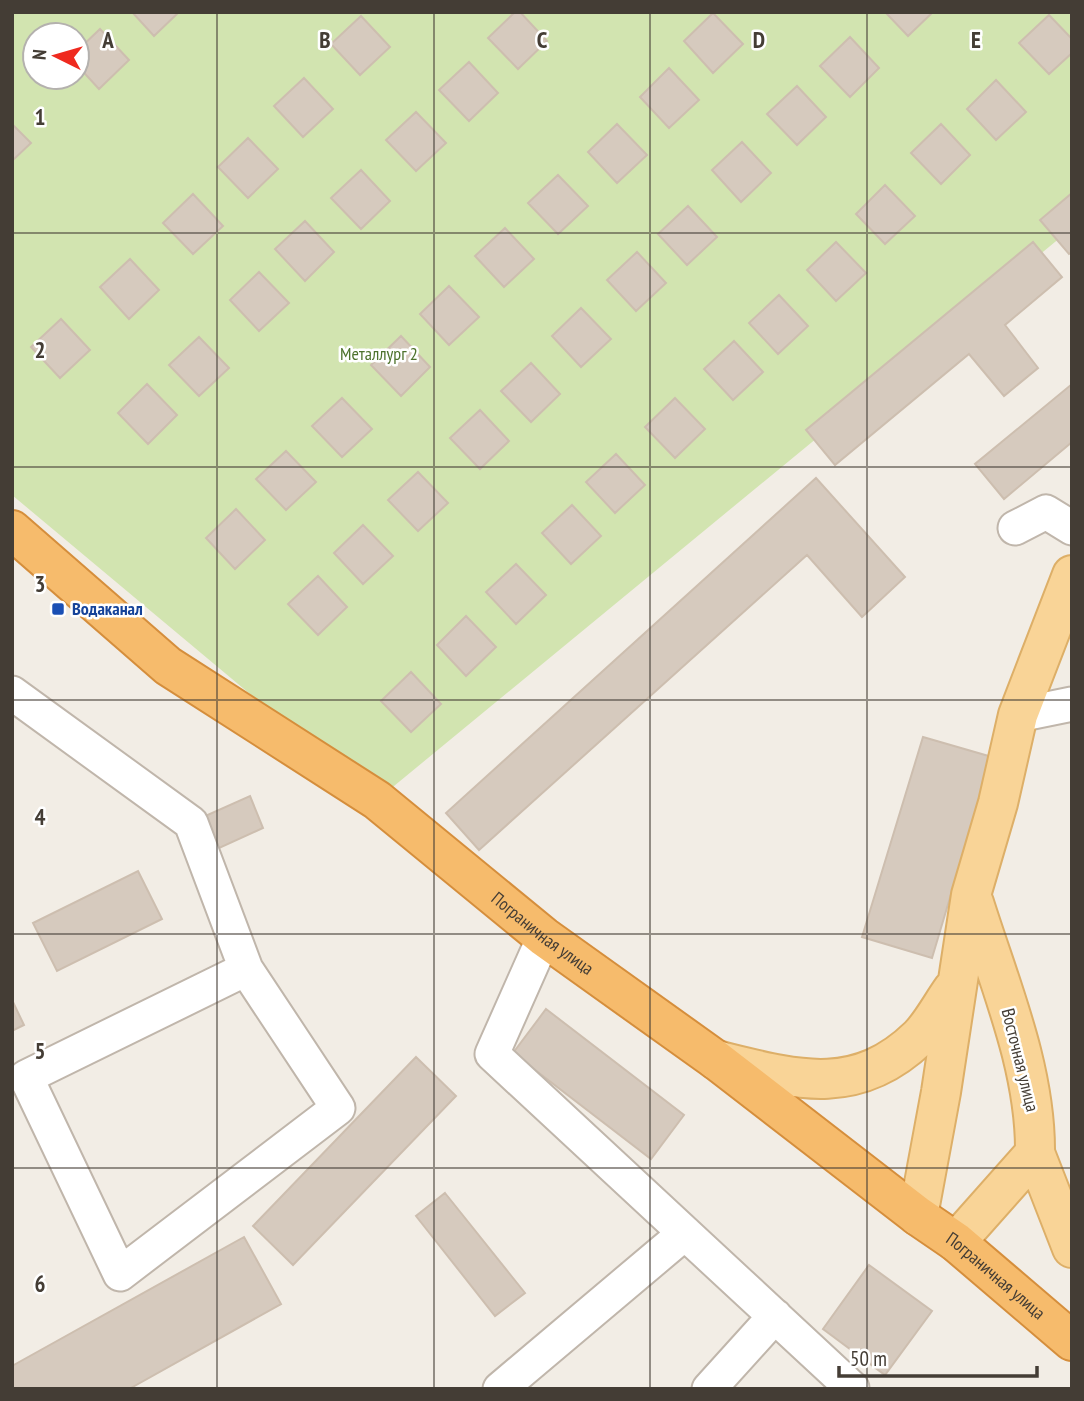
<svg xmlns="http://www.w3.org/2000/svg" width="1084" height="1401" viewBox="0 0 1084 1401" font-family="'PT Sans Narrow',sans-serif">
<rect width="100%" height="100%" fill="#f2ede5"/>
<path fill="#d2e4b0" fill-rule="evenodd" d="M12 12H1072V228L377 800 12 495ZM35 35H77V77H35Z"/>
<path fill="#d6cabe" stroke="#cdbeaf" stroke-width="2" d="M132 12H179L154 36Z
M515 12H520L547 41 518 69 488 38Z
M885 12H933L908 36Z
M713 13 743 44 713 73 684 41Z
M1049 15 1072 39V53L1049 74 1019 43Z
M361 16 390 47 360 75 331 44Z
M100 29 129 60 99 89 77 65V51Z
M850 37 879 68 850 97 820 66Z
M469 62 498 93 469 121 439 90Z
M669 68 699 100 669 128 640 97Z
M304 78 333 109 303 137 274 106Z
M996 80 1026 112 996 140 967 109Z
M797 86 826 117 797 145 767 114Z
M416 112 446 143 416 171 386 140Z
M12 124 31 143 12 161Z
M617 124 647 155 617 183 588 152Z
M941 124 970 155 941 184 911 153Z
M248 138 278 169 248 198 218 167Z
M742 142 771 173 741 202 712 170Z
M361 170 390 201 361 229 331 198Z
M558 175 588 206 558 234 528 203Z
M885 185 915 216 885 244 856 214Z
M1072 193V252L1069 254 1040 220Z
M193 194 223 226 193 254 163 223Z
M688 206 717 237 687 265 658 234Z
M305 221 334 252 305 281 275 249Z
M505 228 534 259 504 287 475 256Z
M836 242 866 273 836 301 807 270Z
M1033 242 1062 277 1005 325 1038 368 1004 396 969 354 835 465 806 430Z
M637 252 666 283 636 311 607 280Z
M130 259 159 290 129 319 100 287Z
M259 272 289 303 259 331 230 300Z
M449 286 479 317 449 345 420 314Z
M779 295 808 326 778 354 749 323Z
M581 308 611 339 581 367 552 336Z
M61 319 90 350 60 378 31 347Z
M401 336 430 367 401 396 371 365Z
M199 337 229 368 199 396 169 365Z
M734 341 763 372 733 400 704 369Z
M531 363 560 394 531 422 501 391Z
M147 384 177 415 148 444 118 413Z
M1072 384V442L1004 499 975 464Z
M342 398 372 429 342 457 312 426Z
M675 398 705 429 675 458 645 427Z
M480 410 509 441 480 469 450 438Z
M286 451 316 482 286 510 256 479Z
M616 454 645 485 615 513 586 482Z
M418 472 448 503 418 531 388 500Z
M816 478 905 577 862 617 807 555 479 850 446 813Z
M572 505 601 536 571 564 542 533Z
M236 509 265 540 235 569 206 538Z
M363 525 393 556 363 584 334 553Z
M516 564 546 595 516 624 486 592Z
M318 576 347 607 318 635 288 604Z
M466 616 496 647 466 676 437 645Z
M411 672 441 704 411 732 381 701Z
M923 737 992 757 932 958 862 937Z
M250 796 263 828 217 849 203 817Z
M138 871 162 919 57 971 33 923Z
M12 1000 24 1025 12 1031Z
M546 1009 684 1115 651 1159 513 1053Z
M416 1057 456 1096 293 1265 253 1226Z
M445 1193 525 1293 495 1316 416 1216Z
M244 1237 281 1304 129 1389H12V1366Z
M869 1265 932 1311 885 1375 823 1329Z"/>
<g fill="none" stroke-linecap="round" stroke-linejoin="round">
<defs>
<path id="minor" d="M1015 528 1046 512 1072 528
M12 693 191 823 246 969 338 1108 120 1274 26 1077 246 969
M1018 715 1072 704
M544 937 492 1054 852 1388
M500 1389 685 1233
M709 1389 775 1316"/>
<path id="major" d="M716 1060C793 1079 855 1099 919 1037 932 1024 942 1004 953 989
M1035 1153 1072 1248
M918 1216 941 1092 971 895 998 803 1018 715 1072 575
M956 1242 1035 1153C1036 1068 999 983 974 903"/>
<g id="highway">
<path id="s1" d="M12 530 168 666 377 800 544 937 716 1060 918 1216 956 1242 1072 1341"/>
</g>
</defs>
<use href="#minor" stroke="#c0b6ab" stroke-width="37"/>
<use href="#major" stroke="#ddaf68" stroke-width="42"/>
<use href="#highway" stroke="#d58e3c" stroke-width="42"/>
<use href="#minor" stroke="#fff" stroke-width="33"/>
<use href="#major" stroke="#f9d497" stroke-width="38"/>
<use href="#highway" stroke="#f6bb6c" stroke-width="38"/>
</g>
<path fill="none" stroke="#443d35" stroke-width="2" stroke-opacity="0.55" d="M217 12V1389M434 12V1389M650 12V1389M867 12V1389M12 233H1072M12 467H1072M12 700H1072M12 934H1072M12 1168H1072"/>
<rect fill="#1a4fb4" stroke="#fff" stroke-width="2.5" x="51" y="602" width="14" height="14" rx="3.5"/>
<g text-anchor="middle" stroke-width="5" stroke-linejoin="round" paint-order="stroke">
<g font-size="18" fill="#4d722c" stroke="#fff">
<text x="379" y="360">Металлург 2</text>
</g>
<g font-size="18" font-weight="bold" fill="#164399" stroke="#fff" text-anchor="start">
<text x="72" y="615">Водаканал</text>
</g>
<g font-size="18" fill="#443d35" stroke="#fff">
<text dy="6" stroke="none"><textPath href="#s1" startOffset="668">Пограничная улица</textPath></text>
<text transform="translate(1020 1060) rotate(76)" y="6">Восточная улица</text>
<text dy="6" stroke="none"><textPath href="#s1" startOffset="1236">Пограничная улица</textPath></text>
</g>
</g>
<g font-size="23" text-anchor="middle" font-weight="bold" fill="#443d35" stroke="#fff" stroke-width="5" stroke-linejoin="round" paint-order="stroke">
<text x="108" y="48">A</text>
<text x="325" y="48">B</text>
<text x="542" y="48">C</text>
<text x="759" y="48">D</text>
<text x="976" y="48">E</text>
<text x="40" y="125">1</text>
<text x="40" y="358">2</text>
<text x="40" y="592">3</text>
<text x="40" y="825">4</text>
<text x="40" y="1059">5</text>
<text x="40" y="1292">6</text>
</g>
<rect width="1084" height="1401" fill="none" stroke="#443d35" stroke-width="28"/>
<g transform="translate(56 56) rotate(275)"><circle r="33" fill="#ffffff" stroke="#b4b1ae" stroke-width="2"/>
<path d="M0-5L12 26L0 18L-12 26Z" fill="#ef2a1f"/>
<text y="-10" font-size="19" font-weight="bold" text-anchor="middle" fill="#443d35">N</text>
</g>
<path d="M839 1366v10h198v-10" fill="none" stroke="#443d35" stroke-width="3.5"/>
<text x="850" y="1366" font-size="21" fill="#443d35" stroke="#ffffff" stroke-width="5" paint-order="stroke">50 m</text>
</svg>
